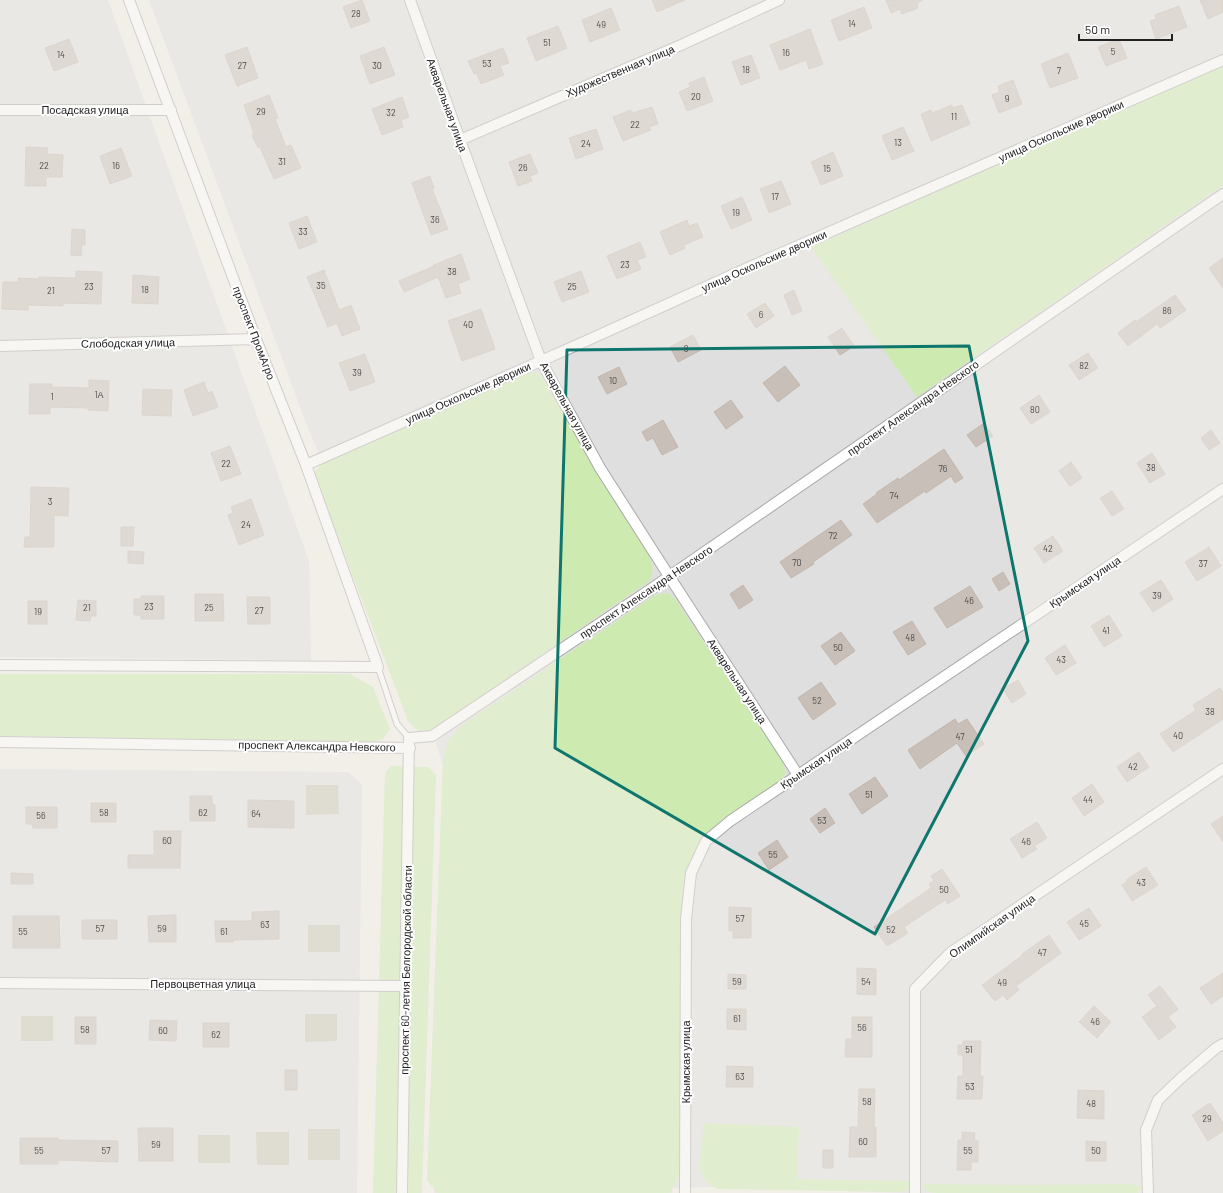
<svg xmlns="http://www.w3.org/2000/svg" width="1223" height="1193" viewBox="0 0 1223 1193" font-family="Barlow,sans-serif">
<rect width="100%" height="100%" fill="#f2efe9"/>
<path fill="#e0dfdf" d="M0 0H108L309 561 311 660 0 657Z
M149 0H1223V1193H906L710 1187 673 1188 672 1193H434L447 780 426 708 306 423Z
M0 769 348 772 362 785 357 1193H0Z"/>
<path fill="#c7c7b4" d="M306 785H338L339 814 306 815Z
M308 925H340V952H308Z
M305 1014H337V1041L305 1042Z
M21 1016H53V1041H21Z
M308 1129H340V1160H308Z
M256 1132H289V1165H257Z
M198 1135H230V1163H198Z"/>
<path fill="#cdebb0" d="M1223 66V185L917 397 811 247Z
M536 372 544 380 648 554C653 565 655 571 649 581L432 730C418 733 417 732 408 721L317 482 315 472 321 464 329 459 525 374Z
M668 593 675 599 784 763 785 774 778 784 708 832 693 854 683 882 681 921 679 1176 670 1193H437L427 1180 443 759 449 739 462 725 655 595Z
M0 674H350L373 687 390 729 383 739 373 742 0 736Z
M391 766 428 767 436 775 422 1193H373L385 773Z
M704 1123 799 1127 797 1179 909 1181 910 1189 901 1192 717 1189 705 1181 699 1168Z
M924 1184 1031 1185 1129 1184 1142 1187 1138 1193H933L924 1189Z"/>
<path fill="#c7bfb8" stroke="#c4b6ab" d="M362 0 370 21 351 28 343 7Z
M652 0H685L657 12Z
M886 0H922V1L917 3 918 8 902 14 900 9 891 13Z
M1200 0H1223V12L1208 19Z
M1179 6 1187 27 1156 39 1150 21 1156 19 1155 15Z
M864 7 872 28 839 41 831 20Z
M611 8 620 30 590 42 582 20Z
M558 26 567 48 536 61 527 38Z
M810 29 823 64 809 69 806 60 780 70 770 45Z
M69 39 78 62 54 71 45 48Z
M1119 39 1127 58 1106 66 1098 47Z
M247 47 258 78 237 86 225 55Z
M384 47 395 75 370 84 360 56Z
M503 48 509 63 500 66 504 75 481 84 477 73 474 74 468 61Z
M1068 53 1078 78 1050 88 1041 64Z
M751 55 760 78 741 85 732 62Z
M704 77 713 101 687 111 679 92 690 87 689 83Z
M1013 80 1022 104 999 113 992 95 1000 92 998 86Z
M269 95 278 118 275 119 286 147 291 145 301 168 274 179 260 147 258 148 252 135 254 134 244 105Z
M402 97 409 117 401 120 403 127 382 135 372 109Z
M952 105 953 108 962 105 970 124 931 141 921 114 931 110 932 113Z
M652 107 658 124 649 127 651 130 623 141 613 117 631 110 633 113Z
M903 127 914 151 892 160 882 136Z
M596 129 603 149 576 159 569 138Z
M26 147 48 148 47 154 63 155 62 177H46V186H25Z
M121 148 132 176 110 184 100 156Z
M833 152 843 176 821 185 811 162Z
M530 154 538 173 530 176 532 181 518 186 509 162Z
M430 176 434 188 432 189 448 229 431 235 412 183Z
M781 181 791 204 769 213 760 189Z
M742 197 752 220 731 229 721 206Z
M307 216 317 242 299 249 289 223Z
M687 220 689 226 697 223 703 237 684 245 685 248 670 255 660 232Z
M72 229 85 230V245H82L81 256 71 255Z
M640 242 646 257 637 260 641 269 617 279 607 256Z
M461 254 470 279 458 284 461 293 446 298 438 277 404 292 399 281 434 266V265Z
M1223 258V288L1209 268Z
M324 270 339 310 351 305 360 329 342 336 337 323 328 327 307 277Z
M76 271 102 272 101 304 63 303V306L28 305V310L2 309 3 282H18V278L39 279V277L76 278Z
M581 271 589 292 562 302 554 282Z
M133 275 159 277 158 304 132 303Z
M794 290 802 311 792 315 784 295Z
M1175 295 1186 310 1160 328 1157 324 1128 346 1118 333 1135 320 1136 322Z
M765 303 774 316 756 328 747 314Z
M481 309 495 349 462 361 448 321Z
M842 328 854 346 840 355 828 337Z
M693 335 701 350 678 362 670 347Z
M1088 353 1098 368 1079 380 1069 365Z
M365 354 375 382 350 391 339 363Z
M785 366 800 385 778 402 763 383Z
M619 367 627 384 607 394 598 377Z
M89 380 109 381 108 411 88 410V408L50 407V414H29L30 384H52V387L89 388Z
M204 382 208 393 212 391 218 407 193 416 184 390Z
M143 389 172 390 171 416 142 415Z
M1039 395 1050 412 1031 424 1020 408Z
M731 400 743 417 726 429 714 412Z
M663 420 678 447 662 455 653 438 647 441 642 432Z
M984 423 993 436 976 447 967 435Z
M1211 430 1220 443 1209 450 1201 438Z
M230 446 241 474 221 481 211 453Z
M944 449 963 478 955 483 951 476 926 493 925 491 877 523 863 504 877 494 876 493 898 478 899 480Z
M1152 453 1165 474 1150 483 1137 463Z
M1071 462 1082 478 1070 486 1059 471Z
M31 487 69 488 68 516 54 515V547H24L25 537H30Z
M1112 491 1124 509 1112 516 1100 498Z
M251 499 264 535 239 545 228 515 233 513 231 507Z
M841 520 852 535 813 562 814 564 791 578 780 562Z
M121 527H134L133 546H121Z
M1053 536 1063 551 1044 563 1034 548Z
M1209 547 1221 566 1197 581 1185 562Z
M128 551 144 552 143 564 128 563Z
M1003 572 1010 584 999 591 992 579Z
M1161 580 1173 599 1153 612 1140 593Z
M743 585 753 600 739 609 730 594Z
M970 586 983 607 947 628 934 608Z
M195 594H223L224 621H195Z
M141 596H164V619H141V615H134V599H141Z
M247 597H270V624H248Z
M78 600 96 601V616H91L90 621 76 620Z
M28 601H47V624H28Z
M1109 615 1122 636 1104 647 1091 626Z
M912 621 926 644 908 655 893 632Z
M841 632 855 651 835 665 821 646Z
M1065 645 1076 663 1056 675 1045 658Z
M1018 680 1026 694 1012 703 1003 689Z
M821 682 836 704 813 720 798 698Z
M1220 688 1223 693V719L1173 752 1160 734 1196 710 1193 705Z
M955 719 958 724 967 719 984 744 966 756 957 743 920 769 908 750Z
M1139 752 1149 767 1127 782 1117 767Z
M875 777 888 796 862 814 849 794Z
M1092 784 1104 802 1084 816 1072 798Z
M190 796H212V804L215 805V821H190Z
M248 800 294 801V828L248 827Z
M91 803H116V822H91Z
M26 807H57V828H33L32 824H26Z
M825 808 835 823 820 833 810 819Z
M1223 816V842L1211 824Z
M1037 822 1047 838 1034 846 1037 849 1022 858 1010 839Z
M154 831H181L180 868H128V855H154Z
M777 840 788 857 769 870 758 853Z
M1146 867 1158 885 1132 901 1122 885 1127 882 1126 880Z
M942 869 960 896 948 904 945 900 904 927 908 933 887 946 874 927 931 888 929 884 934 881 931 876Z
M11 873 33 874V884H11Z
M729 907 751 908V938H733V931H729Z
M1089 908 1101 926 1079 940 1067 922Z
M279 911V939L233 940V942H216L215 921H252V912Z
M176 915V942H149L148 916Z
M13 916H59L60 948H13Z
M82 920H117V939H82Z
M1049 935 1061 953 1016 986 1019 990 1007 1000 1003 995 995 1001 982 985 1023 955 1022 954Z
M857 968 876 969V995L857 994Z
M1223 973V996L1211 1004 1200 988Z
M728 974 746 975V989H728Z
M1160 986 1178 1009 1168 1017 1176 1027 1159 1040 1142 1017 1157 1006 1148 995Z
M1094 1006 1111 1022 1097 1038 1079 1022Z
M727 1009H746V1030L727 1029Z
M75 1017H96V1044H75Z
M852 1017H872V1057H845L846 1039H852Z
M150 1020 177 1021 176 1041 149 1040Z
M203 1023H229V1047H203Z
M963 1041H981L980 1076H983L982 1099H957L958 1076H963V1055H958V1045H963Z
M727 1066 753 1067V1087H726Z
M285 1070H297V1090H285Z
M859 1089H875L874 1127H876V1157H849L850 1127H858Z
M1078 1090 1104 1091V1119L1077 1118Z
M1210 1103 1223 1123V1131L1208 1141 1192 1115Z
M138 1128H173V1161H139Z
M962 1132 975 1133 974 1140 978 1141V1162H971V1170H957L958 1140H962Z
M20 1138H58V1140L118 1141V1162L58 1160V1164H20Z
M1086 1141 1106 1142V1161H1086Z
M823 1150H833V1168H823Z"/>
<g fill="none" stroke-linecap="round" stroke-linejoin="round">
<defs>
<path id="service" d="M378 667 397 724 409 738"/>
<path id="minor" d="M410 0 460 140 541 361 600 468 669 576 798 775
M0 110H171
M460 140 681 45 779 0
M0 346 256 339
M306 465 586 341 754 265 1223 60
M0 665 378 667 306 465 256 339 129 0
M0 742 410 748
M0 983 406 986
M402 1193 409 738 432 736 654 587 1223 194
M685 1193 686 919 691 873 706 841 730 821 1223 489
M915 1193V989L950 953 1223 769
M1148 1193 1146 1130 1158 1100 1181 1078 1216 1048 1223 1044"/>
</defs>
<use href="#service" stroke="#a9a9a9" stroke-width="7"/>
<use href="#minor" stroke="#a9a9a9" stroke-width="12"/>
<use href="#service" stroke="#fff" stroke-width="5"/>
<use href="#minor" stroke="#fff" stroke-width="10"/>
</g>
<path d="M0 0H1223V1193H0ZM969 346 1028 641 875 934 555 748 567 350Z" fill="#f2efe9" fill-opacity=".55" fill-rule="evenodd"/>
<path fill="none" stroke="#0f766e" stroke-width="3" stroke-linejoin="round" d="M969 346 1028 641 875 934 555 748 567 350Z"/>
<g text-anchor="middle" stroke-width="4" stroke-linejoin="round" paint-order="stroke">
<g font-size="9" fill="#4b4948">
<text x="356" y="17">28</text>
<text x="852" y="27">14</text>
<text x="601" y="28">49</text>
<text x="547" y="46">51</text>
<text x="1113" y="55">5</text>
<text x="786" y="56">16</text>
<text x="61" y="58">14</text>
<text x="487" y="67">53</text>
<text x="242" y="69">27</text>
<text x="377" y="69">30</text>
<text x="746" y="73">18</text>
<text x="1059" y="74">7</text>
<text x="696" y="100">20</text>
<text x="1007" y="102">9</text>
<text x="261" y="115">29</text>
<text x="391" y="116">32</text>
<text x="954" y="120">11</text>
<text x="635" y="128">22</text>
<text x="898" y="146">13</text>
<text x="586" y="147">24</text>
<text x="282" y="165">31</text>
<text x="44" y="169">22</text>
<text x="116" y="169">16</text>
<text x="523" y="171">26</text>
<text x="827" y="172">15</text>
<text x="775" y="200">17</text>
<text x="736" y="216">19</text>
<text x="435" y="223">36</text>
<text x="303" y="235">33</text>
<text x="625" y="268">23</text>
<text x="452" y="275">38</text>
<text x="321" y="289">35</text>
<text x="89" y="290">23</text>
<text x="572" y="290">25</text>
<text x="145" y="293">18</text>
<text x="51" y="294">21</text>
<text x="1167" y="314">86</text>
<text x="761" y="318">6</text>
<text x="468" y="328">40</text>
<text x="686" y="352">8</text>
<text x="1084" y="369">82</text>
<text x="357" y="376">39</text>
<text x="613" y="384">10</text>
<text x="99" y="398">1А</text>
<text x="52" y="400">1</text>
<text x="1035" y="413">80</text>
<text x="226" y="467">22</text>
<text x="1151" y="471">38</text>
<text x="943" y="472">76</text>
<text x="894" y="499">74</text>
<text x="50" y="505">3</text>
<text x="246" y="528">24</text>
<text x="833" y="539">72</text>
<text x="1048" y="552">42</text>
<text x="797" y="566">70</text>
<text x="1203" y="567">37</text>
<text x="1157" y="599">39</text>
<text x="969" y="604">46</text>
<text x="149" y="610">23</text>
<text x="87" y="611">21</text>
<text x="209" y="611">25</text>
<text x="259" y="614">27</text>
<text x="38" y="615">19</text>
<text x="1106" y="634">41</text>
<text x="910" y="641">48</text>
<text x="838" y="651">50</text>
<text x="1061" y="663">43</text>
<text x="817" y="704">52</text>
<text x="1210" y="715">38</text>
<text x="1178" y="739">40</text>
<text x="960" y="740">47</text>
<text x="1133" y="770">42</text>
<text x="869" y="798">51</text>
<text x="1088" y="803">44</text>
<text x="104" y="816">58</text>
<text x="203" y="816">62</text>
<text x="256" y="817">64</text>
<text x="41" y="819">56</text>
<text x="822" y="824">53</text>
<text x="167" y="844">60</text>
<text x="1026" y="845">46</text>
<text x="773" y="858">55</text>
<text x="1141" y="886">43</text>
<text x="944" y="893">50</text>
<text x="740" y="922">57</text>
<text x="1084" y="927">45</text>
<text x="265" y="928">63</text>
<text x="100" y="932">57</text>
<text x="162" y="932">59</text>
<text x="891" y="933">52</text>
<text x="23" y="935">55</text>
<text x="224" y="935">61</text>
<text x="1042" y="956">47</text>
<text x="737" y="985">59</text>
<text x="866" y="985">54</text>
<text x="1002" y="986">49</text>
<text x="737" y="1022">61</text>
<text x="1095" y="1025">46</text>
<text x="862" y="1031">56</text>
<text x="85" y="1033">58</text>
<text x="163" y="1034">60</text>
<text x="216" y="1038">62</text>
<text x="969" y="1053">51</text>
<text x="740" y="1080">63</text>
<text x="970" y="1090">53</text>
<text x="867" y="1105">58</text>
<text x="1091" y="1107">48</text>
<text x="1207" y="1122">29</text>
<text x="863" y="1145">60</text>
<text x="156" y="1148">59</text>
<text x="39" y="1154">55</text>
<text x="106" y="1154">57</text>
<text x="968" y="1154">55</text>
<text x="1096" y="1154">50</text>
</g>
<g font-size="11" fill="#222" stroke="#fff">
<text transform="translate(620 71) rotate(-23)" y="4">Художественная улица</text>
<text transform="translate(447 105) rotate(70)" y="4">Акварельная улица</text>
<text x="85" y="114">Посадская улица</text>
<text transform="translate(1061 131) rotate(-24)" y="4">улица Оскольские дворики</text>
<text transform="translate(764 261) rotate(-24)" y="4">улица Оскольские дворики</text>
<text transform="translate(254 333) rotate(69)" y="4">проспект ПромАгро</text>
<text transform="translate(128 343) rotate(-1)" y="4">Слободская улица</text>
<text transform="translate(468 393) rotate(-24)" y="4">улица Оскольские дворики</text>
<text transform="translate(567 406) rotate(61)" y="4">Акварельная улица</text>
<text transform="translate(913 408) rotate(-35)" y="4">проспект Александра Невского</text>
<text transform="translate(1085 582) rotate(-34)" y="4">Крымская улица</text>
<text transform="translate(646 592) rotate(-34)" y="4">проспект Александра Невского</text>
<text transform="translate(737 681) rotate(57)" y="4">Акварельная улица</text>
<text transform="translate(317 746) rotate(1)" y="4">проспект Александра Невского</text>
<text transform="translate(816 763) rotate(-34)" y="4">Крымская улица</text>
<text transform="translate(992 926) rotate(-35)" y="4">Олимпийская улица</text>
<text transform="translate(406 970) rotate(-89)" y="4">проспект 60-летия Белгородской области</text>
<text x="203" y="988">Первоцветная улица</text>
<text transform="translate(686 1062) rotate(-90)" y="4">Крымская улица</text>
</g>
</g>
<path d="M1079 34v6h93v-6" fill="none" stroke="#222222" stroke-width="2"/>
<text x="1085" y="34" font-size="12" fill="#222222" stroke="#ffffff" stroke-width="3" paint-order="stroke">50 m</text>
</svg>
